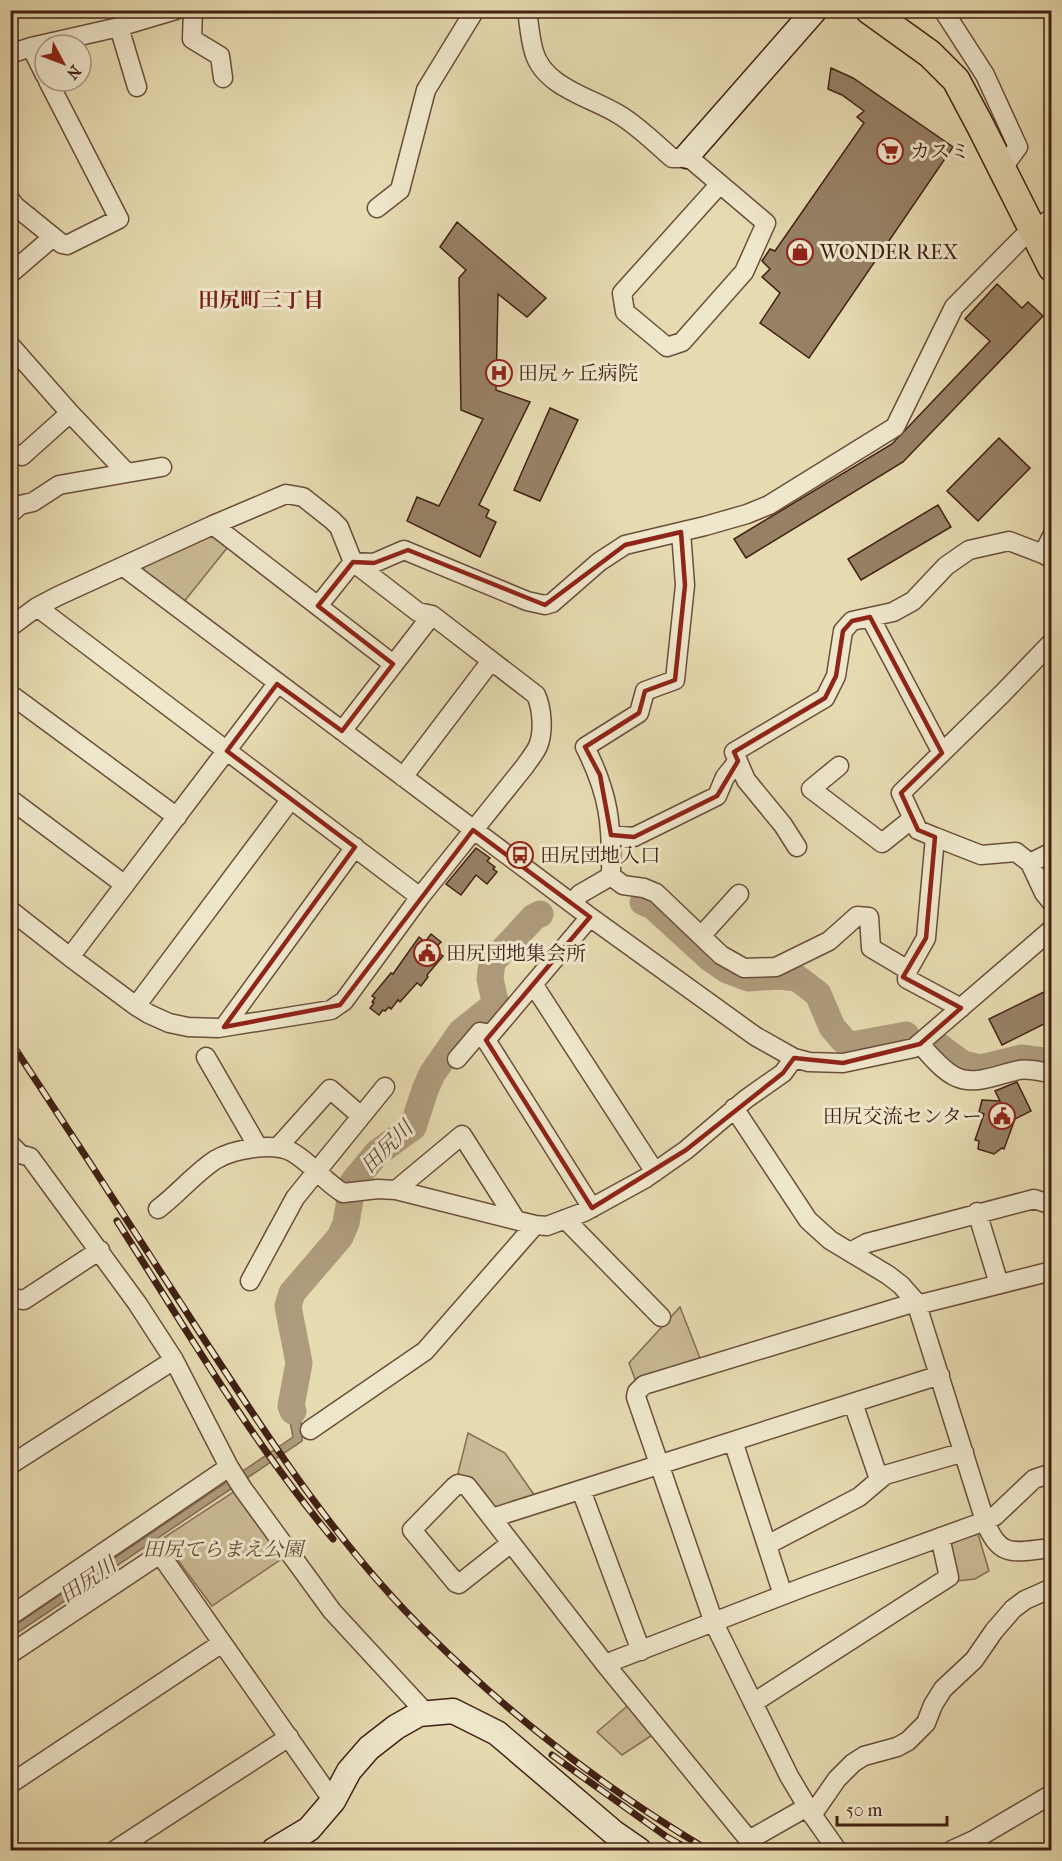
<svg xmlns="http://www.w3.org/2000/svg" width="1062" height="1861" viewBox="0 0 1062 1861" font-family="'IM FELL French Canon','Noto Serif JP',serif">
<rect width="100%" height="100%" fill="#e6dab0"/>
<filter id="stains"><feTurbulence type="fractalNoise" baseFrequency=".00333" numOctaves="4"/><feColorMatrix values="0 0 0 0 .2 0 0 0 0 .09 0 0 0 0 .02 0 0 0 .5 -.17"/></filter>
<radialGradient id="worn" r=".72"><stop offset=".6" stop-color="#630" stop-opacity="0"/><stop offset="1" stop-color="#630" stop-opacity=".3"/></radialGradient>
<path fill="#caba95" stroke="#866d54" stroke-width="1.5" d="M204 535 213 537 227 548 183 603 143 571 146 563Z
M680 1307 700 1358 635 1379 629 1363Z
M468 1433 505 1453 537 1499 493 1515 458 1473Z
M238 1489 283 1558 212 1606 162 1539Z
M978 1534 989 1571 975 1579 957 1581C958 1548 931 1545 978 1534Z
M632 1702 657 1732 622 1755 597 1732Z"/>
<path fill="#ae9b7b" stroke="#826a51" stroke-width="1.5" d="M291 1375 300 1376 296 1407 302 1426V1441L11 1637V1628L293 1437 287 1406Z"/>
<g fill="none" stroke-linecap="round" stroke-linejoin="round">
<path stroke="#ae9b7b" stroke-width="27" d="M643 902 653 906 711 959 727 970 748 978 779 976 797 978 818 994 832 1027 844 1041 852 1045 906 1035
M940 1047 963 1064 980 1068 1021 1058 1052 1062
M293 1411 291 1406 299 1363 288 1306 292 1293 340 1237 346 1223 353 1182 377 1153 413 1127 425 1090 432 1074 461 1032 491 1008 495 1001 490 979 492 962 534 917 540 914"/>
</g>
<path fill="#978165" stroke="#412013" stroke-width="1.5" d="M831 68 853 78 953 147 809 358 760 323 780 293 762 277 770 269 762 261 770 249 775 251 864 123 857 117 864 111 842 95 828 89Z
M457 222 546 298 527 317 498 294 496 390 530 402 479 505 489 510 486 517 496 522 480 557 407 521 417 497 439 506 483 419 461 410 459 278 466 270 440 247Z
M997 284 1022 308 1028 302 1043 316 903 462 746 558 734 539 892 444 990 341 965 319Z
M550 408 578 420 540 501 514 490Z
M999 438 1030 468 978 521 947 491Z
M938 505 951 527 861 580 848 559Z
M476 848 490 858 487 861 495 867 493 869 497 872 487 884 476 875 461 895 446 884Z
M431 934 441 942 434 949 443 956 427 975 428 977 421 986 417 983 400 1002 398 1000 391 1009 389 1007 385 1011 383 1010 379 1015 370 1008 374 1003 372 1002 375 998 372 996 391 973 393 974 419 937 425 942Z
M1052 988V1020L1002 1045 989 1019Z
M1017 1082 1031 1111 1015 1119 1004 1149 1002 1148 994 1154 978 1149 979 1141 975 1140 984 1114 979 1112 982 1100 1000 1101 995 1091Z"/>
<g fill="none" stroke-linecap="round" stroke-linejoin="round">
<defs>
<path id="street" d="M193 10 192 39 220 56 223 78
M527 10C529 24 530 39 534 52 544 87 590 97 618 114 637 125 655 143 672 158H679L687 156 766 223 744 272 682 342 667 347 625 312 622 293 719 185
M943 10 985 75 1018 147 1002 169
M119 27 137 87
M31 47 45 75
M10 54 31 47 119 27 176 10
M10 199 15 206 62 244 67 245 119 219 48 81
M377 208 400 190 426 90 475 10
M10 274 53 237
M10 345 70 413 22 456 10 452
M127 473 162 467
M10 514 20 505 33 502 59 485 127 473 70 413
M213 525 393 664
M681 532 685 585 675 680 645 691 639 713 585 747C609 794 612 824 611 876L623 885 644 888 656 893 721 955 744 968 776 967 829 941 857 916 869 917 871 948 908 970 926 938 935 837 918 830 901 793 1002 694 1052 642
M1052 536 1043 554 1052 559
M124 567 590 917 755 1036 794 1058 809 1062 843 1063 914 1048 1052 929
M318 606 353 562 374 563 404 550 527 601 545 605 552 603 599 562 625 545 705 526 747 514 769 505 895 427 954 307 1022 238 1052 218
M37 607 420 897
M870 617 942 753
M10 627 37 607 58 596 213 525 286 494 303 497 332 520 339 527 353 562 418 612 432 615 536 695C542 708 544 732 538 746 535 753 529 760 525 766L420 897 344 1001 331 1010 218 1028 188 1027 169 1023 149 1014 136 1006 70 957 10 910
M10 694 177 817
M342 731 432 615
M839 766 811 789 882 843 912 819
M403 777 491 661
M10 799 125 885
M611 835 634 837 717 796 725 777 738 761
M935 837 981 855 1016 852 1030 863 1052 852
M797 847 783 825 746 780 734 752 825 698 836 676 843 631 852 621 893 612 913 601 946 566 969 550 1009 541 1043 554
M1030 863 1044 893 1052 903
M572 903 580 894 611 876
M590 917 486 1040 592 1208
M701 936 739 894
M70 957 277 684
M908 970 907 979 961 1008
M533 984 655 1172
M136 1006 291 799
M224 1027 355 847
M920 1044C930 1055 941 1069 954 1076 975 1087 998 1074 1019 1070 1029 1068 1041 1072 1052 1073
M206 1057 258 1147
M457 1059 480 1032 491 1034
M734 1108 808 1220 830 1240 888 1275 901 1285 916 1302 985 1521C1000 1561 1016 1551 1052 1548
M10 1144 20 1154 30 1157 137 1303 174 1360 229 1467 243 1489 332 1611 426 1713
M278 1147 330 1089 361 1116
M396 1190 462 1135 516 1220
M158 1209C178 1194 194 1174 215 1160 233 1149 273 1142 292 1152 311 1163 324 1181 343 1193L378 1189 396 1190 535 1225 547 1226 584 1212 646 1178 686 1150 746 1099 783 1073 794 1058
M977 1212 999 1284
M565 1219 661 1317
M850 1252 867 1243 1034 1199 1052 1205
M250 1281 295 1198 385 1087
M10 1298 24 1300 100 1250
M917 1305 1052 1271
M853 1403 879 1479
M310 1430 425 1351 535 1225
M733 1441 783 1595
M10 1465 174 1360
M581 1490 641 1651
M492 1518 940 1375
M511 1543 459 1584 456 1583 412 1530 454 1487 458 1484 467 1486 605 1664 749 1840 807 1807
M767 1545 859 1497 885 1475 964 1452
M10 1616 229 1467
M10 1654 160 1554 333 1801
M605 1664 804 1587 985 1521 995 1516 1034 1479 1052 1473
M753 1703 949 1577 940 1537
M10 1784 222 1643
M812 1815 837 1779 853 1763 864 1756 897 1747 908 1741 926 1723 933 1705 943 1689 974 1660 994 1631 1013 1609 1025 1600 1052 1588
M115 1850 289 1737
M837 1850 811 1813 789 1776 714 1623 636 1397 637 1392 644 1385 916 1302
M952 1850 974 1840 1052 1794"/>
<path id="secondary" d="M687 156 815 10
M274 1850 309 1829 333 1801 349 1771 369 1748 396 1727 419 1714 453 1711 497 1733 613 1832 639 1850"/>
<path id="primary" d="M869 10 930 54 956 80 981 127 1052 268"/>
</defs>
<use href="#street" stroke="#6a4e3a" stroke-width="21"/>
<use href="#secondary" stroke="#412013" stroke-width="27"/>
<use href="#primary" stroke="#412013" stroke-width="30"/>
<use href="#street" stroke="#efe7cc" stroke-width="18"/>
<use href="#secondary" stroke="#efe7cc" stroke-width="24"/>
<use href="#primary" stroke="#e6dab0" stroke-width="27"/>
<defs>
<path id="rail" d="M10 1041C74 1138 137 1235 200 1333 269 1439 338 1546 429 1635 513 1718 607 1790 708 1850
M117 1221C186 1329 251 1441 333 1539
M552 1755 667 1837 690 1850"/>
</defs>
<use href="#rail" stroke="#412013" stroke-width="7"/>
<use href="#rail" stroke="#efe7cc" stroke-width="4.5" stroke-dasharray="14" stroke-linecap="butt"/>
</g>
<path fill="none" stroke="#8f2418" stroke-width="4.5" stroke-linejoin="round" d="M681 532 685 585 675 680 645 691 639 713 585 747 600 775 611 835 634 837 717 796 738 761 734 752 825 698 836 676 843 631 852 621 870 617 942 753 901 793 918 830 935 837 926 938 903 977 961 1008 920 1044 843 1063 794 1058 783 1073 686 1150 592 1208 486 1040 590 917 473 830 340 1005 224 1027 355 847 227 751 277 684 342 731 393 664 318 606 353 562 374 563 408 550 545 605 625 545Z"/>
<defs>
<symbol id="supermarket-ring" viewBox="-11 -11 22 22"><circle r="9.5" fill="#efe7cc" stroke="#8f2418" stroke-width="1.5"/><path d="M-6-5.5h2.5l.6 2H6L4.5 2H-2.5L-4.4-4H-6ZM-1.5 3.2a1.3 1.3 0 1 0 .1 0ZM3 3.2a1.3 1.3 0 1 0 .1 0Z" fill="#8f2418"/></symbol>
<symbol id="shop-ring" viewBox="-11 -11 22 22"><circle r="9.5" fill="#efe7cc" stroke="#8f2418" stroke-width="1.5"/><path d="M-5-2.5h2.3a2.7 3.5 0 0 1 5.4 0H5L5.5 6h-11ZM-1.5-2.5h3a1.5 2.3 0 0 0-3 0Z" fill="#8f2418"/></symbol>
<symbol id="hospital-ring" viewBox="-11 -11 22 22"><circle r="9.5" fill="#efe7cc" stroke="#8f2418" stroke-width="1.5"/><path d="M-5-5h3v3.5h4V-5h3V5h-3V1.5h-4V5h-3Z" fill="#8f2418"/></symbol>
<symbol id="bus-ring" viewBox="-11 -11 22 22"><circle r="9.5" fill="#efe7cc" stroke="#8f2418" stroke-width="1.5"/><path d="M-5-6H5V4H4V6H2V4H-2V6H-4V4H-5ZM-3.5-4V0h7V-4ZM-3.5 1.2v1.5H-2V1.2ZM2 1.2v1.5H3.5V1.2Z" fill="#8f2418"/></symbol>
<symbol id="civic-ring" viewBox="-11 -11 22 22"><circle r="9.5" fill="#efe7cc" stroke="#8f2418" stroke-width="1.5"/><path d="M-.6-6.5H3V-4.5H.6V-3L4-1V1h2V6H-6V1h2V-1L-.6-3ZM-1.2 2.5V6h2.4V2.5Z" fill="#8f2418"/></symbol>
</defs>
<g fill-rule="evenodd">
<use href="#supermarket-ring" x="875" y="136" width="30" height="30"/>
<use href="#shop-ring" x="785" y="237" width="30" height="30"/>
<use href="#hospital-ring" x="484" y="358" width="30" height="30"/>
<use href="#bus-ring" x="505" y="840" width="30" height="30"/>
<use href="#civic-ring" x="412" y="938" width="30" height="30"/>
<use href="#civic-ring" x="987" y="1101" width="30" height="30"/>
</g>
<g text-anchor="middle" stroke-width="6" stroke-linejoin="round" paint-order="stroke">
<g font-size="20" fill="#412013" stroke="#efe7cc" text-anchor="start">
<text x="910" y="158">カスミ</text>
<text x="820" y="259">WONDER REX</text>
<text x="518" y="380">田尻ヶ丘病院</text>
<text x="540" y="862">田尻団地入口</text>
<text x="446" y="960">田尻団地集会所</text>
<text x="982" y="1123" text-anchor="end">田尻交流センター</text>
</g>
<g font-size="20" font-style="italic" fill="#634634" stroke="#efe7cc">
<text x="223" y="1556">田尻てらまえ公園</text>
</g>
<g font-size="21" font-weight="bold" fill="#7a1f14" stroke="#efe7cc">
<text x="261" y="307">田尻町三丁目</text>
</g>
<g font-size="21" font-style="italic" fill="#624532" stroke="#efe7cc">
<text transform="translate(387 1147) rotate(-45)" y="7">田尻川</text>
<text transform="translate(88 1580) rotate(-34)" y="7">田尻川</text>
</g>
</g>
<rect width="1062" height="1861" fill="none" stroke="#e6dab0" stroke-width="36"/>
<rect x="12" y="12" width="1038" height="1837" fill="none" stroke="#412013" stroke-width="3"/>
<rect x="18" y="18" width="1026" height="1825" fill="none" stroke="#412013" stroke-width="1.5"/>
<g transform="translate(63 63) rotate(131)"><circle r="28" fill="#efe7cc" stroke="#a99782" stroke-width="1.5"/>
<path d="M0-4.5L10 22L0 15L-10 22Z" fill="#8f2418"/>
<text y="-9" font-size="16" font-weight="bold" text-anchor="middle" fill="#412013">N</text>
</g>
<path d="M837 1816v9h110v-9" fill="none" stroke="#412013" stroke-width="3"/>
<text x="846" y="1816" font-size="18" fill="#412013" stroke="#efe7cc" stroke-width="4.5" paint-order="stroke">50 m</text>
<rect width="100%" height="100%" filter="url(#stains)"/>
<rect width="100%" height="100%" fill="url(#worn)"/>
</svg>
